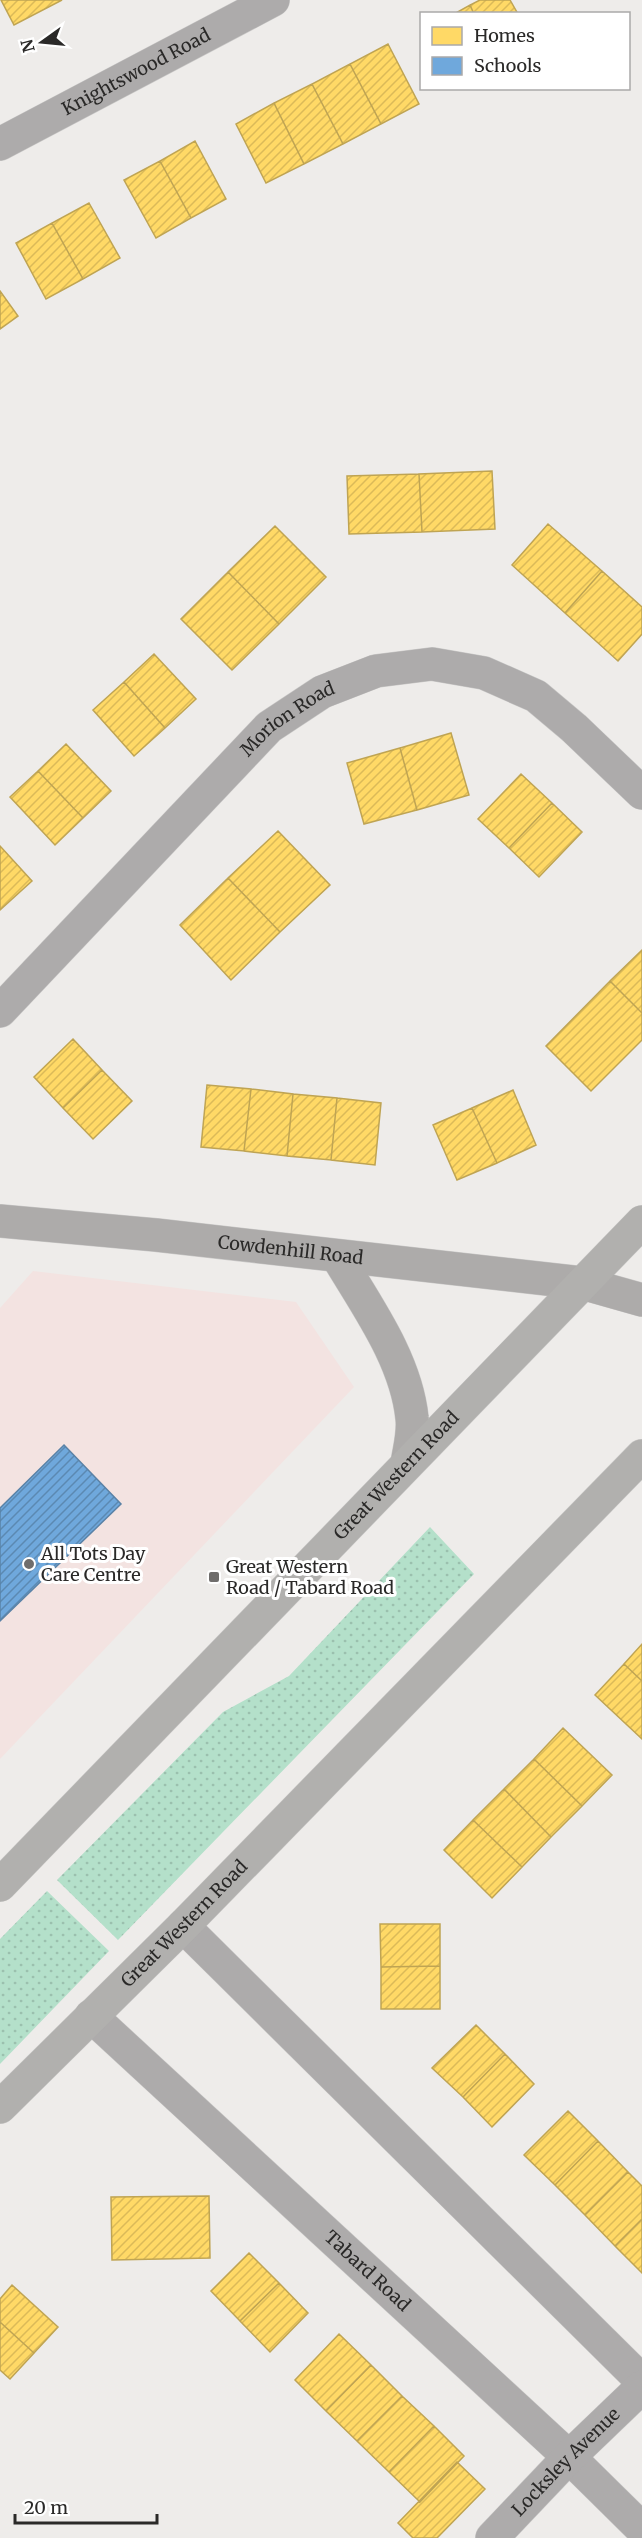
<svg xmlns="http://www.w3.org/2000/svg" width="642" height="2538" viewBox="0 0 642 2538" font-family="Merriweather,serif">
<defs>
<pattern id="grass-dots" width="8" height="8" patternUnits="userSpaceOnUse" patternTransform="scale(1.5)"><rect width="8" height="8" fill="#b4e0ca"/><path d="M2 2h.1M6 6h.1" fill="none" stroke="#9bc0ae" stroke-width="1.8" stroke-linecap="round"/></pattern>
<pattern id="homes-hatch" width="6" height="6" patternUnits="userSpaceOnUse" patternTransform="scale(1.5)"><rect width="6" height="6" fill="#ffd966"/><path d="M-1 1l2-2M0 6l6-6M5 7l2-2" fill="none" stroke="#dbba58"/></pattern>
<pattern id="schools-hatch" width="6" height="6" patternUnits="userSpaceOnUse" patternTransform="scale(1.5)"><rect width="6" height="6" fill="#6fa8dc"/><path d="M-1 1l2-2M0 6l6-6M5 7l2-2" fill="none" stroke="#5b89b2"/></pattern>
</defs>
<rect width="100%" height="100%" fill="#eeecea"/>
<path fill="#f3e3e1" d="M33 1271 296 1302 354 1387 0 1759V1308Z"/>
<path fill="url(#grass-dots)" d="M430 1527 474 1574 118 1940 57 1880 223 1712 289 1676Z
M47 1891 109 1951 0 2064V1939Z"/>
<path fill="url(#homes-hatch)" stroke="#bfa453" stroke-width="1.5" d="M1 0H62L14 25Z
M480 0H510L518 14H474L470 5Z
M470 5 474 14H454Z
M388 44 419 104 381 124 350 64Z
M350 64 381 124 343 144 312 84Z
M312 84 343 144 304 164 274 103Z
M274 103 304 164 266 183 236 124Z
M195 141 226 199 191 218 160 161Z
M160 161 191 218 156 238 124 180Z
M89 203 120 258 83 279 52 223Z
M52 223 83 279 46 299 16 243Z
M0 291 18 316 0 329Z
M492 471 495 529 422 532 419 474Z
M419 474 422 532 349 534 347 476Z
M548 524 602 571 565 613 512 565Z
M275 526 326 577 279 624 228 572Z
M602 571 642 607V634L618 661 565 613Z
M228 572 279 624 232 670 181 619Z
M154 654 196 699 165 728 124 682Z
M124 682 165 728 134 756 93 710Z
M451 733 469 795 417 810 400 748Z
M66 744 111 791 83 818 38 771Z
M400 748 417 810 364 824 347 763Z
M38 771 83 818 55 845 10 797Z
M521 774 552 803 509 848 478 819Z
M552 803 582 832 539 877 509 848Z
M278 831 330 885 280 932 228 878Z
M0 846 32 881 0 910Z
M228 878 280 932 231 980 180 925Z
M642 950V1013L610 981Z
M610 981 642 1013V1040L591 1091 546 1046Z
M73 1039 102 1070 63 1108 34 1077Z
M102 1070 132 1101 93 1139 63 1108Z
M207 1085 251 1089 244 1151 201 1147Z
M251 1089 293 1094 287 1156 244 1151Z
M513 1090 536 1145 497 1163 472 1108Z
M293 1094 337 1098 331 1160 287 1156Z
M337 1098 381 1103 375 1165 331 1160Z
M472 1108 497 1163 457 1180 433 1125Z
M642 1644V1681L624 1664Z
M624 1664 642 1681V1739L595 1695Z
M563 1728 612 1775 582 1806 534 1759Z
M534 1759 582 1806 551 1837 504 1789Z
M504 1789 551 1837 522 1867 473 1820Z
M473 1820 522 1867 492 1898 444 1850Z
M380 1924H440V1966L381 1967Z
M440 1966V2009H381V1967Z
M476 2025 505 2054 463 2097 432 2068Z
M505 2054 534 2084 492 2127 463 2097Z
M568 2111 598 2141 555 2185 524 2155Z
M598 2141 628 2172 585 2215 555 2185Z
M628 2172 642 2186V2219L615 2246 585 2215Z
M209 2196 210 2258 112 2260 111 2197Z
M642 2219V2273L615 2246Z
M249 2253 279 2283 240 2321 211 2291Z
M279 2283 308 2313 270 2352 240 2321Z
M12 2285 58 2327 34 2353 0 2322V2299Z
M0 2322 34 2353 10 2379 0 2370Z
M339 2334 371 2365 326 2411 295 2380Z
M371 2365 402 2396 357 2441 326 2411Z
M402 2396 434 2426 389 2472 357 2441Z
M434 2426 464 2456 420 2502 389 2472Z
M457 2462 485 2489 437 2538H413L398 2523Z"/>
<path fill="url(#schools-hatch)" stroke="#5a82a6" stroke-width="1.5" d="M64 1445 121 1504 0 1621V1508Z"/>
<g fill="none" stroke-linecap="round" stroke-linejoin="round">
<defs>
<g id="street">
<path id="s1" d="M0 144 273 0"/>
<path id="s2" d="M0 1011 269 727 322 692 376 671 432 664 484 673 536 696 574 728 642 793"/>
<path d="M183 1926 642 2381"/>
<path id="s3" d="M91 2016 569 2457 642 2529"/>
<path id="s4" d="M492 2538 569 2457 642 2387"/>
</g>
<g id="secondary">
<path id="s5" d="M0 1221 156 1235 582 1283 642 1300"/>
<path d="M337 1256C366 1305 406 1359 412 1418 414 1433 409 1450 407 1464"/>
</g>
<g id="primary">
<path id="s6" d="M0 1885 642 1222"/>
<path id="s7" d="M0 2107 183 1926 642 1456"/>
</g>
</defs>
<use href="#street" stroke="#cac9c8" stroke-width="34"/>
<use href="#secondary" stroke="#cac9c8" stroke-width="34"/>
<use href="#primary" stroke="#cac9c8" stroke-width="34"/>
<use href="#street" stroke="#adabab" stroke-width="33"/>
<use href="#secondary" stroke="#adabaa" stroke-width="33"/>
<use href="#primary" stroke="#b1b0ae" stroke-width="33"/>
</g>
<g fill="#6f6d6c" stroke="#fff" stroke-width="2">
<circle cx="29" cy="1564" r="6"/>
<rect x="208" y="1571" width="12" height="12" rx="3"/>
</g>
<g text-anchor="middle" stroke-width="6" stroke-linejoin="round" paint-order="stroke">
<g font-size="18" fill="#2a2928" stroke="#fff">
<text dy="6" stroke="none"><textPath href="#s1" startOffset="154">Knightswood Road</textPath></text>
<text dy="6" stroke="none"><textPath href="#s2" startOffset="411">Morion Road</textPath></text>
<text dy="6" stroke="none"><textPath href="#s5" startOffset="292">Cowdenhill Road</textPath></text>
<text dy="6" stroke="none"><textPath href="#s6" startOffset="570">Great Western Road</textPath></text>
<text dy="6" stroke="none"><textPath href="#s7" startOffset="260">Great Western Road</textPath></text>
<text dy="6" stroke="none"><textPath href="#s3" startOffset="376">Tabard Road</textPath></text>
<text dy="6" stroke="none"><textPath href="#s4" startOffset="106">Locksley Avenue</textPath></text>
</g>
<g font-size="18" fill="#2a2928" stroke="#fff" text-anchor="start">
<text x="41" y="1560">All Tots Day<tspan x="41" dy="21">Care Centre</tspan></text>
<text x="226" y="1573">Great Western<tspan x="226" dy="21">Road / Tabard Road</tspan></text>
</g>
</g>
<rect x="420" y="12" width="210" height="78" fill="#ffffff" stroke="#aaa9a9" stroke-width="1.5"/>
<rect x="432" y="27" width="30" height="18" fill="#ffd966" stroke="#aaa9a9" stroke-width="1.5"/>
<text x="474" y="42" font-size="18" fill="#2a2928">Homes</text>
<rect x="432" y="57" width="30" height="18" fill="#6fa8dc" stroke="#aaa9a9" stroke-width="1.5"/>
<text x="474" y="72" font-size="18" fill="#2a2928">Schools</text>
<g transform="translate(42 42) rotate(255)" stroke="#ffffff" stroke-width="4.5" paint-order="stroke">
<path d="M0-4.5L10 22L0 15L-10 22Z" fill="#2a2928"/>
<text y="-9" font-size="16" font-weight="bold" text-anchor="middle" fill="#2a2928">N</text>
</g>
<path d="M15 2514v9h142v-9" fill="none" stroke="#2a2928" stroke-width="3"/>
<text x="24" y="2514" font-size="18" fill="#2a2928" stroke="#ffffff" stroke-width="4.5" paint-order="stroke">20 m</text>
</svg>
